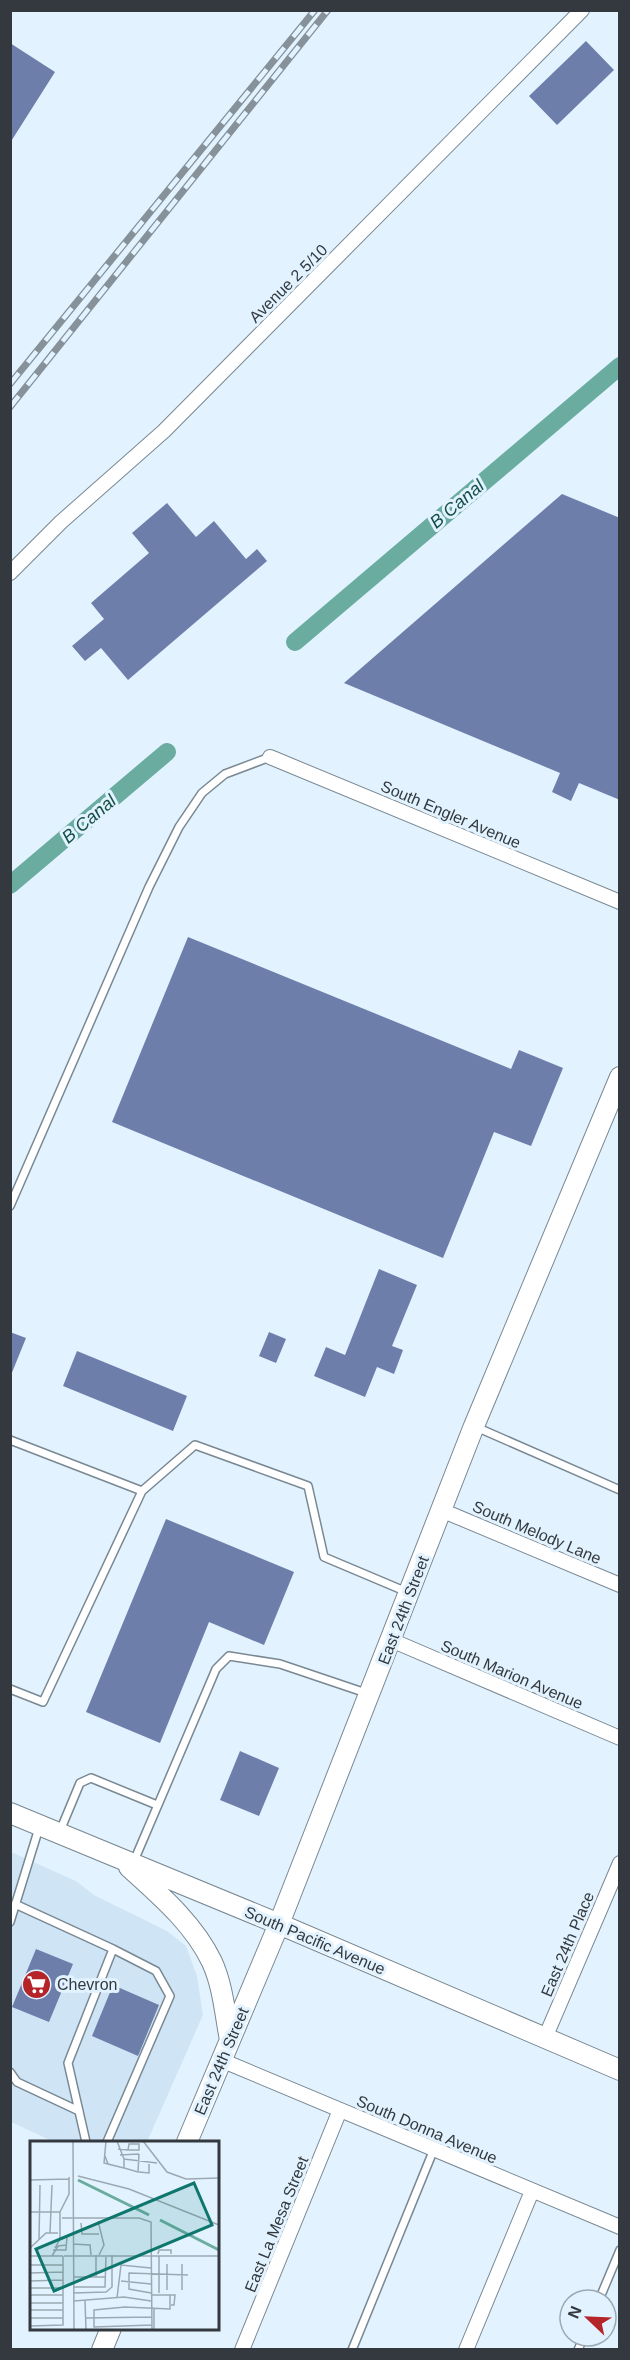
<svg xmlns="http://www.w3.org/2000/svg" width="630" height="2360" viewBox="0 0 630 2360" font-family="Arial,sans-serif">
<rect width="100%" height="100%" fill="#e2f3ff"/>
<path fill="#cfe5f6" d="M11 1852 76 1881 94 1895 167 1931 186 1946 197 1976 203 2015 147 2142H54L11 2122Z"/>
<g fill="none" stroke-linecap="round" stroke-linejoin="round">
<path stroke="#6aaca0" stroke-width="18" d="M295 642 620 366
M10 885 167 752"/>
</g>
<path fill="#6e7eaa" d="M586 41 614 70 557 125 529 96Z
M10 43 55 72 10 143Z
M562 494 620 518V800L579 783 571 801 552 792 560 773 344 683Z
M167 503 196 537 214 521 246 559 257 549 267 561 128 680 101 648 85 661 72 646 104 619 91 603 149 553 132 533Z
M188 937 511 1069 519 1050 563 1068 531 1146 494 1132 443 1258 112 1122Z
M379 1269 417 1285 392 1346 403 1350 394 1374 377 1367 365 1397 314 1376 326 1347 345 1355Z
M10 1332 26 1338 11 1375H10Z
M269 1332 286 1339 276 1363 259 1356Z
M77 1351 187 1396 173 1431 63 1386Z
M166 1519 294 1572 264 1645 209 1622 160 1743 86 1712Z
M240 1751 279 1768 259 1816 220 1800Z
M36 1949 73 1964 49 2022 12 2007Z
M113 1985 159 2005 138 2056 92 2036Z"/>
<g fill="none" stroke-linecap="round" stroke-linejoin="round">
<defs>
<path id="lane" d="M10 1206 149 887 179 827 202 793 225 774 270 757
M476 1427 620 1490
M10 1440 142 1491 195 1445 308 1486 324 1557 407 1592
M10 1689 43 1702 142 1491
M60 1831 80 1783 91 1778 157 1805
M134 1861 216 1669 229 1656 280 1664 366 1693
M15 1904 113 1949 156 1971 170 1996 107 2142
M10 1922 39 1828
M10 2072 17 2082 79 2111
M86 2142 68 2063 113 1949
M599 2300 620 2250
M352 2350 434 2149
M578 2350 584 2336"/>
<path id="street" d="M10 573 61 522 164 431 582 10
M270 757 620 902
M441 1510 620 1585
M391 1640 620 1738
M545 2038 620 1863
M221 2060 620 2227
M242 2350 340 2110
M466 2350 532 2191"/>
<path id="secondary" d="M10 1813 279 1924 620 2070
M129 1867C160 1895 194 1924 212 1962 223 1986 225 2014 230 2040
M187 2142 279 1924 474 1426 620 1077
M102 2350 111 2328"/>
</defs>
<use href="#lane" stroke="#798892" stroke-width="10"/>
<use href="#street" stroke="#798892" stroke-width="16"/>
<use href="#secondary" stroke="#798892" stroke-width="22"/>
<use href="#lane" stroke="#fff" stroke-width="7"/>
<use href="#street" stroke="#fff" stroke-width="14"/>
<use href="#secondary" stroke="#fff" stroke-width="20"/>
<defs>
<path id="rail" d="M10 384 315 10
M10 407 328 10"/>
</defs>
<use href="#rail" stroke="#869199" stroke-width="7"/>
<use href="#rail" stroke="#e2f3ff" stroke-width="4.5" stroke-dasharray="14" stroke-linecap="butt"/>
</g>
<defs>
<symbol id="supermarket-disc" viewBox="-11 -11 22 22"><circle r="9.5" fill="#b52429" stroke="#e2f3ff"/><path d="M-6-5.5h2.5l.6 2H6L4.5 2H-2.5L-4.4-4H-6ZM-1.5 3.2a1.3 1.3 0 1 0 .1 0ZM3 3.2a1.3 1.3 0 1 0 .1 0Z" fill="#fff"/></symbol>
</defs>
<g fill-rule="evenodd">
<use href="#supermarket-disc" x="20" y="1968" width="33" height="33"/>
</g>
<g text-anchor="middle" stroke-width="6" stroke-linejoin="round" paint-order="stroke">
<g font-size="16" fill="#33393e" stroke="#e2f3ff">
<text transform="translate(288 283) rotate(-45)" y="6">Avenue 2 5/10</text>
<text transform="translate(451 814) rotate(23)" y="6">South Engler Avenue</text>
<text transform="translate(537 1532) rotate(23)" y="6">South Melody Lane</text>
<text transform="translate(403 1610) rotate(-69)" y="6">East 24th Street</text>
<text transform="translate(512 1674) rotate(23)" y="6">South Marion Avenue</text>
<text transform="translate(315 1940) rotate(23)" y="6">South Pacific Avenue</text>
<text transform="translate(567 1944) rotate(-67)" y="6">East 24th Place</text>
<text transform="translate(221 2061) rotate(-67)" y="6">East 24th Street</text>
<text transform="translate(427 2129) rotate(23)" y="6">South Donna Avenue</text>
<text transform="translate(276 2224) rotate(-68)" y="6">East La Mesa Street</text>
</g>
<g font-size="16" fill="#33393e" stroke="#e2f3ff" text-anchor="start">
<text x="57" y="1990">Chevron</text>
</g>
<g font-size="18" font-style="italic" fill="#154f46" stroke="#e2f3ff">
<text transform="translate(457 504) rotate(-40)" y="6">B Canal</text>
<text transform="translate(89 819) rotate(-40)" y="6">B Canal</text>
</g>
</g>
<g transform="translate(30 2141)">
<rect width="189" height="189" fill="#e2f3ff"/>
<path fill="none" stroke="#6aaca0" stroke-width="3" d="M48 39 119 74M130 79 189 109"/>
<path fill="none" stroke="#9ca9b2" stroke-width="1.5" d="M43 0 44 189M76 0 74 22 78 23M87 0 94 18 127 22M113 0 137 31 156 38 189 37M88 8 98 9H109V3H99L98 9M90 14 109 13M75 15 78 23 94 27M94 18V27L108 31 109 13M109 31 119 32V23M48 35 99 48 189 84M0 39 39 38M0 71H30M32 77H109L121 81 122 189M68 80 74 104 69 114M51 82 52 93H69M20 92 22 44M9 99 10 44M43 103 60 104 61 114M0 107 16 92H28M25 107 30 98V71L39 53V36M23 109H36L37 96M128 113 129 109H141V113M66 114V136M0 115H33M22 115 28 105 37 104M34 115H189M129 115V152M152 123V149M0 124H33M0 132 33 131M43 136H76M0 140 33 139M91 140 121 143M43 146H75L76 116M0 147H33M137 149V123M43 152 76 151 82 146V114M121 152 99 148V132L158 134M0 154H33M121 154H145L144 164H141M87 157 91 124 121 127M44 160 94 156 121 160M55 160 56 189M0 162H33M124 168V189M0 169H33M0 177H33M56 177 122 176M122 184 64 186V169L95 166 140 168V154M0 185 33 184V115"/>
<path fill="#0f766e" fill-opacity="0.15" stroke="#0f766e" stroke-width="3" d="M164 42 182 84 24 150 6 108Z"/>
<rect width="189" height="189" fill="none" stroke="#33393e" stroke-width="3"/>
</g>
<rect width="630" height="2360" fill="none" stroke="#33393e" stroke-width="24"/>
<g transform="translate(588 2318) rotate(293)"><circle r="28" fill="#e2f3ff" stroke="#9ca9b2" stroke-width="1.5"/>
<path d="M0-4.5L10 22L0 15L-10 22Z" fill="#b52429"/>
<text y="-9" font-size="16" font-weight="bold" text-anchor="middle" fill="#33393e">N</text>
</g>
</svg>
